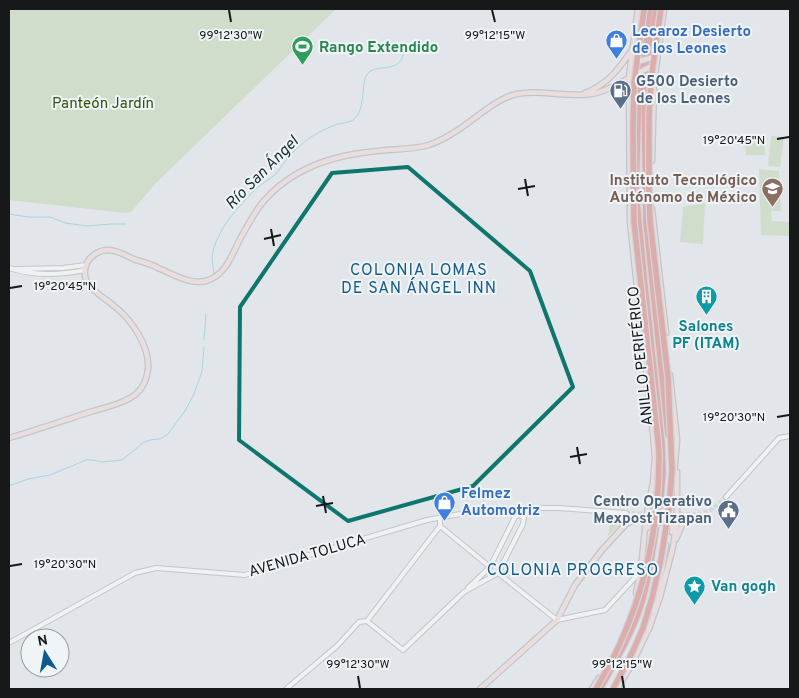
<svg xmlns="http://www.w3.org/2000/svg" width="799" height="698" viewBox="0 0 799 698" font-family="Overpass,sans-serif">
<rect width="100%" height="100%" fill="#e2e6ea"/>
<path fill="#bad3a7" d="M9 9H336L156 183 131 212 125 213 9 200Z
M764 136 765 155H746L744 137Z
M771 136 784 137 780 167 768 166Z
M759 169 779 171 781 211H771L772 221 790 222V236L761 235Z
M705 203 703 244 680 242 683 207Z
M611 516H624V521L608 536Z"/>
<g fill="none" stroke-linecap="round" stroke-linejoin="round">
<path stroke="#56c6d6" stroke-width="1" d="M9 214 28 217H50L65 223 87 226 111 224H126
M214 273C213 266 211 258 213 251 220 225 241 204 259 186 264 182 270 179 275 175 279 171 282 165 286 160 293 151 302 143 311 137 319 132 327 128 335 125 341 123 348 123 353 120 367 110 360 81 368 73 378 63 399 75 404 52L399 44
M204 340 206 314
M9 486 28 479 50 475 86 460H93L102 462 122 460 143 443 150 440 160 439 168 434 185 411 194 394 202 371 204 347"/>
<path stroke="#c3c7cb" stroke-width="4" stroke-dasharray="4 2" stroke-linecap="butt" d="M626 513 698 514 711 510 726 497"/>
<path stroke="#c3c7cb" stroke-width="5.5" stroke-dasharray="5.5 3" stroke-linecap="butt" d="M647 105 648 77"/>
<defs>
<path id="tertiary" d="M9 268C33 276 60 275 85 270
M16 269 63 268 86 265
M726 497 779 438 790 436
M440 526 490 567
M498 573 557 620 605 610 641 571
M468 588 490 567 515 517 519 515 522 516 524 518 523 524 498 573
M367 621 403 650 464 592 498 573
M9 643 135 573 156 568 245 575 302 557 427 520 471 512 524 508H559L626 513
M286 689 337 646 359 622 367 621 440 526V517"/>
<path id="secondary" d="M612 87 620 89 629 96
M585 93C608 84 618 70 632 50
M652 161 654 83 664 9
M652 209 666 333
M670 375 677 440 674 474
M9 438C37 430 65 420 93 411 107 407 125 403 136 394 143 388 147 378 148 369 150 346 131 319 114 306 106 299 95 293 89 285 81 274 85 259 97 253 110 245 124 255 136 260 144 262 151 264 158 268 173 274 190 285 206 281 225 276 232 255 240 239 246 228 252 217 259 207 271 191 288 178 306 169 333 156 357 153 387 150 401 149 416 149 429 145 449 138 467 124 484 111 493 105 502 98 513 95 536 88 567 98 591 94 606 92 621 82 634 75
M645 529C654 522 664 520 673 527L672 532
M676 539 682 525 691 518
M636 593 641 570 646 518 653 483 655 457 653 434 630 222 629 77 638 9
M653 611 662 569 666 545
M649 629 660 597 673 547 677 518V472
M480 689 557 620 575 585 602 550 627 523 646 518H677
M592 689 599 678
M617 689 632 664 650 626"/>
<path id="motorway" d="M650 9 639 85 636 191 644 276 662 444 663 473 660 506
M656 9 644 86 646 222 668 435
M600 689C614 664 633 632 641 605 649 580 652 554 656 529"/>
</defs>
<use href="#tertiary" stroke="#9b9fa2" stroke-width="6"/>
<use href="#secondary" stroke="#9b9fa2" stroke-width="7"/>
<use href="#motorway" stroke="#c2c3c3" stroke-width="8"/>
<use href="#tertiary" stroke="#fff" stroke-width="4"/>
<use href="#secondary" stroke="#f2d3d1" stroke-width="4.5"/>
<use href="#motorway" stroke="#d26b65" stroke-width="5.5"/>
<defs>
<path id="secondary-bridge" d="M636 62 651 58
M634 75 650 67"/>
<path id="motorway-bridge" d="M596 689C605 673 615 656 622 639 647 582 659 519 659 457 659 445 657 434 656 422L634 222 633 130 634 84 644 9
M613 689 632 653 643 628 652 598 661 559 669 508 672 470 668 377 650 220 649 190V116L651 79 661 9"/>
</defs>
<use href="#secondary-bridge" stroke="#9b9fa2" stroke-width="7" stroke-linecap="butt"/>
<use href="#motorway-bridge" stroke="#c2c3c3" stroke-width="8" stroke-linecap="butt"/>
<use href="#secondary-bridge" stroke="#f2d3d1" stroke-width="4.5"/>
<use href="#motorway-bridge" stroke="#d26b65" stroke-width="5.5"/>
</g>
<path d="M0 0H799V698H0ZM408 167 530 271 573 387 473 486 348 521 239 440 240 307 332 173Z" fill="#e2e6ea" fill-opacity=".55" fill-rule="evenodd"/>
<path fill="none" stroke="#0f766e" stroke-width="4" stroke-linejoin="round" d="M408 167 530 271 573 387 473 486 348 521 239 440 240 307 332 173Z"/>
<path fill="none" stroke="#161819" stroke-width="2" d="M229 10 231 22M492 10 495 22M777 139 789 137M525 179 528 196M518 189 535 186M271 229 274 246M264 239 281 235M10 288 22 286M777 417 789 415M577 447 580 464M570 457 587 454M323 496 326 513M316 506 333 503M10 566 22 564M358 676 360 688M622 676 624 688"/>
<defs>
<symbol id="shop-pin" viewBox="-11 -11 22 30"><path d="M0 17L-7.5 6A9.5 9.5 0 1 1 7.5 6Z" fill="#3f7fe0" stroke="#eff4f7"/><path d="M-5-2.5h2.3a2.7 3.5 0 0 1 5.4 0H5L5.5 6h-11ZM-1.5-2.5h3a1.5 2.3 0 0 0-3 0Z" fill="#fff"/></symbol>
<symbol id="stadium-pin" viewBox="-11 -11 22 30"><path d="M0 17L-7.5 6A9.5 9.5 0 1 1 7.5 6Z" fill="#2e9e5b" stroke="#eff4f7"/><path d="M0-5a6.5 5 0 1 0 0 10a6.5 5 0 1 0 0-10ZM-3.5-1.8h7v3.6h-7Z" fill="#fff"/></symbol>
<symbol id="fuel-pin" viewBox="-11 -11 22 30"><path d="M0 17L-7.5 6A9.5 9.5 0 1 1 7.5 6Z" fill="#5c6f8a" stroke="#eff4f7"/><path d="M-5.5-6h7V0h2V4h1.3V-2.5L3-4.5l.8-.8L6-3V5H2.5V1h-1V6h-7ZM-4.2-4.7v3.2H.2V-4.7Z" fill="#fff"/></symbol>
<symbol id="university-pin" viewBox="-11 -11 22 30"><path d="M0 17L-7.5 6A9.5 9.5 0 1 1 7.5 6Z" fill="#8d6e63" stroke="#eff4f7"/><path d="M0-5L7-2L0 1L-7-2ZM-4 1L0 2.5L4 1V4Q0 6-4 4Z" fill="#fff"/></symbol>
<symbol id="building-pin" viewBox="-11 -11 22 30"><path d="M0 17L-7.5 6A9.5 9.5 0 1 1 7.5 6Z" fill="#0f9aa8" stroke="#eff4f7"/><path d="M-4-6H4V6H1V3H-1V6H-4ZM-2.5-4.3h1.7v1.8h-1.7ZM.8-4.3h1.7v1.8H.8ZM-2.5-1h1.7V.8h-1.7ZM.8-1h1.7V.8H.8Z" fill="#fff"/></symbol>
<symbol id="civic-pin" viewBox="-11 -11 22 30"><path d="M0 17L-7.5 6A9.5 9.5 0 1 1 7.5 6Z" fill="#5c6f8a" stroke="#eff4f7"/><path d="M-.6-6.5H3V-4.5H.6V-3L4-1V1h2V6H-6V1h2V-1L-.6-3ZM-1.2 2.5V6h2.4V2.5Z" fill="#fff"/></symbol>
<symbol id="sight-pin" viewBox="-11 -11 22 30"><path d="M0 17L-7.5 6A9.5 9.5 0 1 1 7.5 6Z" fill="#0f9aa8" stroke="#eff4f7"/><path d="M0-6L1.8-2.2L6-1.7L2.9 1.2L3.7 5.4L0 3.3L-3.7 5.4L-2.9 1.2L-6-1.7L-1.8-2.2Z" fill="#fff"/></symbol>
</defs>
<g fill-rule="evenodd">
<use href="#shop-pin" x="604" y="28" width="25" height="34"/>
<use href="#stadium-pin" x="290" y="34" width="25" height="34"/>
<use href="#fuel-pin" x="608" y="78" width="25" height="34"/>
<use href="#university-pin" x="760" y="176" width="25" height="34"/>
<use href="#building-pin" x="694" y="284" width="25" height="34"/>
<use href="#shop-pin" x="432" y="490" width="25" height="34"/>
<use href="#civic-pin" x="716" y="498" width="25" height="34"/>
<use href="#sight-pin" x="682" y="574" width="25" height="34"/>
</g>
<g text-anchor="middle" stroke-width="4" stroke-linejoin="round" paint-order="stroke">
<g font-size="15" font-weight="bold" fill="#366cbe" stroke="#eff4f7" text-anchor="start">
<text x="632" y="36">Lecaroz Desierto<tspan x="632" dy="17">de los Leones</tspan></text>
<text x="461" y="498">Felmez<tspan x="461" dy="17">Automotriz</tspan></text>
</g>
<g font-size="15" font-weight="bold" fill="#27864d" stroke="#eff4f7" text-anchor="start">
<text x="319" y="52">Rango Extendido</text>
</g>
<g font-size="15" font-weight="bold" fill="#4e5e75" stroke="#eff4f7" text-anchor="start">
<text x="636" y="86">G500 Desierto<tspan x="636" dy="17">de los Leones</tspan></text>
<text x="712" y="506" text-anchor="end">Centro Operativo<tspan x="712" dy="17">Mexpost Tizapan</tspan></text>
</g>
<g font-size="15" fill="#315307" stroke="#eff4f7">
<text x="103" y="108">Panteón Jardín</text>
</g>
<g font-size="15" font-weight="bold" fill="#785e54" stroke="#eff4f7" text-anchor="end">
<text x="757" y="185">Instituto Tecnológico<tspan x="757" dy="17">Autónomo de México</tspan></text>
</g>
<g font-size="15" font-weight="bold" fill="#0d838f" stroke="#eff4f7">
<text x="706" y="331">Salones<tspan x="706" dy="17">PF (ITAM)</tspan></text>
<text x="711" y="591" text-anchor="start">Van gogh</text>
</g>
<g font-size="15" fill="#161819" stroke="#eff4f7">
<text transform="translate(640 356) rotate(-96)" y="5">ANILLO PERIFÉRICO</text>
<text transform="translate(307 555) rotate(-16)" y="5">AVENIDA TOLUCA</text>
</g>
<g font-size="16" font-style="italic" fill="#192d30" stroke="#eff4f7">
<text transform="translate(261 172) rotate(-45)" y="6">Río San Ángel</text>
</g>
<g font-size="16" letter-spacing="1" fill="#175a88" stroke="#eff4f7">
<text x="419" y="275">COLONIA LOMAS<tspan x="419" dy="18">DE SAN ÁNGEL INN</tspan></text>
<text x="573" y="575">COLONIA PROGRESO</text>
</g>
</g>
<g font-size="12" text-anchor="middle" fill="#161819" stroke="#eff4f7" stroke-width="4" stroke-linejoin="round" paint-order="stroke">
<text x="231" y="39">99°12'30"W</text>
<text x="495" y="39">99°12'15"W</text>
<text x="734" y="144">19°20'45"N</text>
<text x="65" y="290">19°20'45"N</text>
<text x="734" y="421">19°20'30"N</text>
<text x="65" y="568">19°20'30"N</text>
<text x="358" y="668">99°12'30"W</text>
<text x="622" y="668">99°12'15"W</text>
</g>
<rect width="799" height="698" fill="none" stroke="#161819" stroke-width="20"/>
<g transform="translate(45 653) rotate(349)"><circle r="24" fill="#eff4f7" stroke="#989c9e"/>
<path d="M0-4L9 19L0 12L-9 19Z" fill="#0d5b8e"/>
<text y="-8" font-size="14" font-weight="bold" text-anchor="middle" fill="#161819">N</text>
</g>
</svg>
